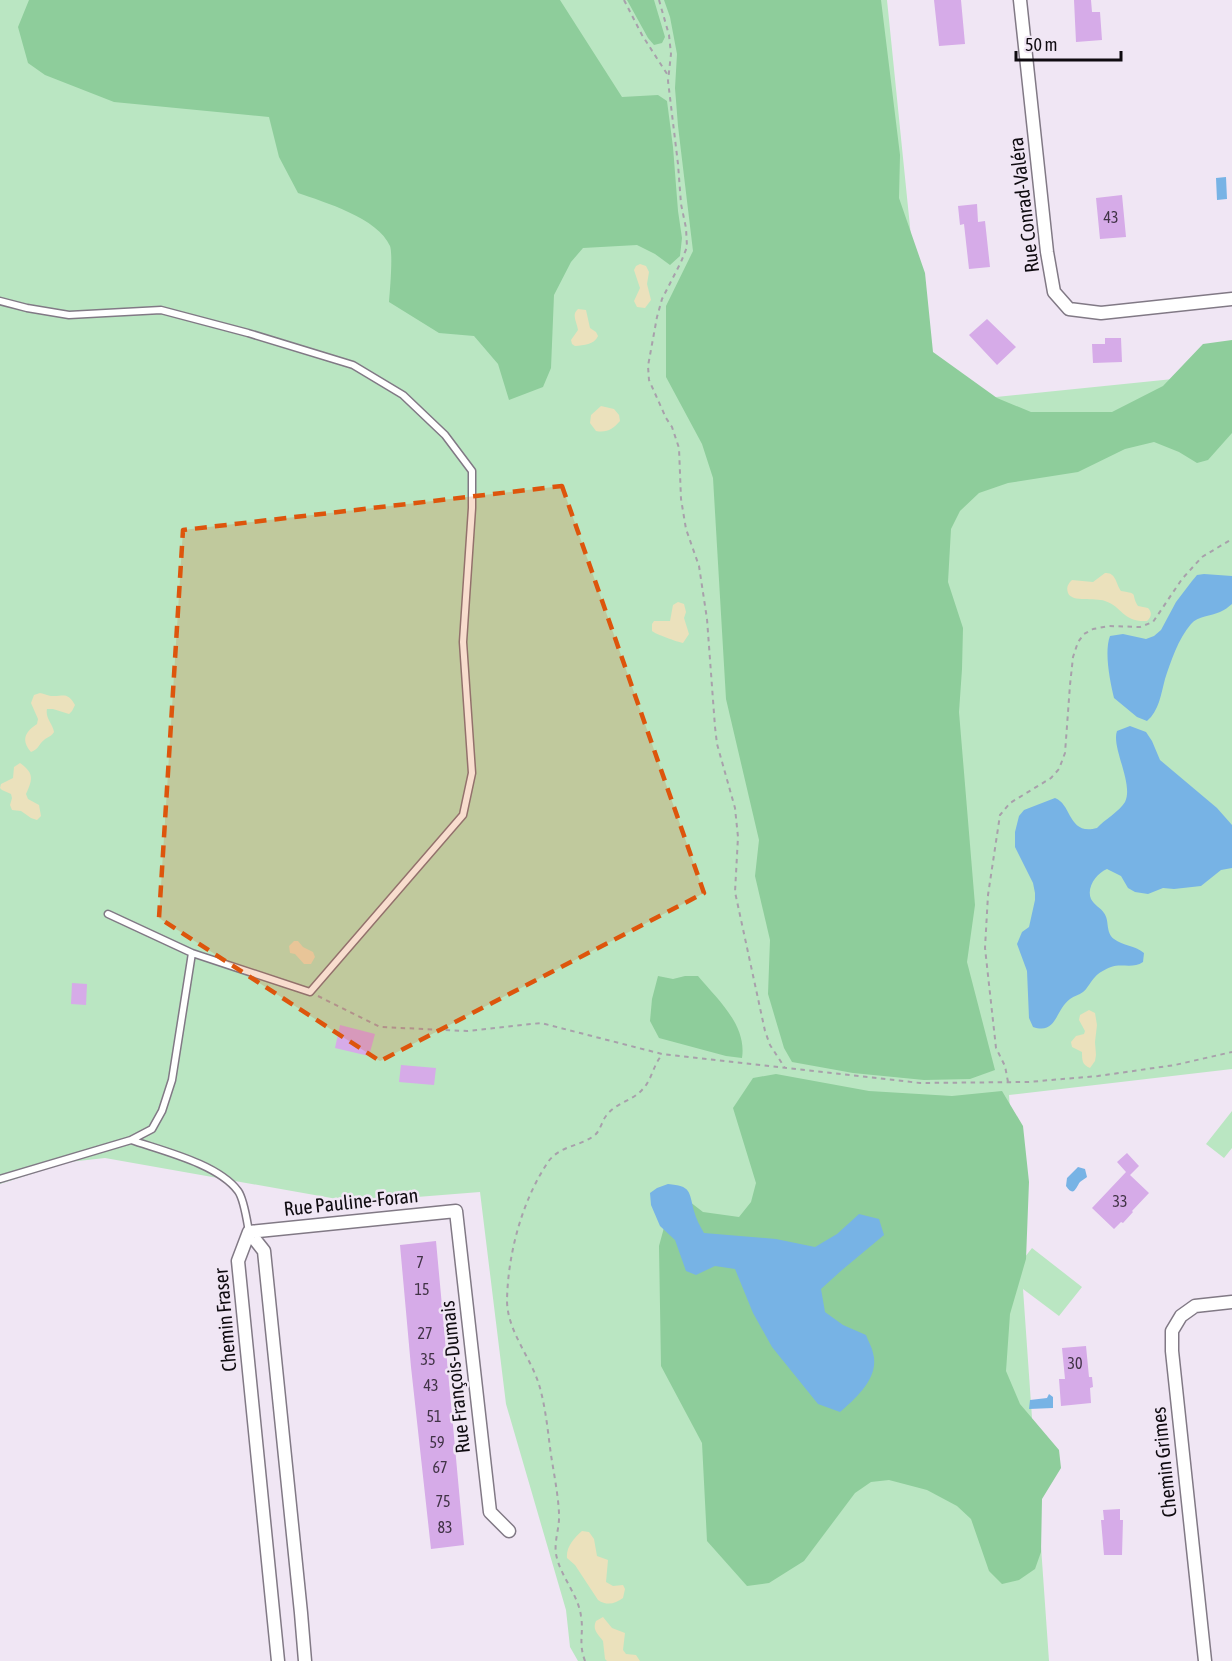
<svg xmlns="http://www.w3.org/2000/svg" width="1232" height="1661" viewBox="0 0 1232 1661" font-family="'Asap Condensed',sans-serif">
<rect width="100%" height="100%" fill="#f0e6f4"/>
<path fill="#bae6c2" d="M0 0H887L928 404 1232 373V1069L1009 1095 1021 1262 1032 1248 1082 1287 1059 1316 1023 1289 1049 1661H578L570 1647 566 1610 506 1404 480 1192 354 1202 105 1158 69 1162 0 1184Z
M1232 1111V1148L1224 1158 1206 1144Z"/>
<path fill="#8ecd9b" d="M29 0H560L622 97 658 95 667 101 673 147 678 211 682 238 680 256 670 265 655 254 637 245 583 248 571 262 554 295 551 368 543 387 509 400 498 364 474 336 439 333 389 302C390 291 393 254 390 246 378 218 324 202 298 193L279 157 269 117 114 102 45 75 28 63 18 27Z
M627 0H654L665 37 662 43 654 45 648 38Z
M664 0H881L900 155 899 198 925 273 933 352 997 398 1031 412H1112L1163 386 1203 344 1232 340V433L1208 460 1197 463 1179 452 1154 442 1125 449 1078 472 1008 483 979 493 960 511 951 529 948 582 963 628 962 669 959 712 975 905 967 962 995 1070 970 1079 924 1080 853 1073 792 1062 784 1048 768 994 770 940 755 876 759 840 726 699 713 478 702 444 666 377V306L693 251 678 126 675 88 677 54 670 17Z
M658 976 673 979 685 976H698C718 1000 747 1025 742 1058L726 1056 659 1038 650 1021 652 999Z
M776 1074 869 1091 952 1096 1002 1091 1023 1126 1029 1182 1026 1259 1010 1314 1006 1371 1020 1404 1059 1450 1061 1468 1042 1499 1041 1552 1035 1569 1019 1580 1002 1584 989 1571 971 1519 957 1506 927 1490 889 1480 871 1482 855 1493 804 1561 769 1583 747 1586 707 1541 702 1443 661 1366 659 1246 669 1209 681 1195 703 1212 739 1217 751 1202 756 1183 733 1108 753 1078Z"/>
<path fill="#ebe1bc" d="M640 264 646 266 649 272 647 284 651 300 645 308 637 307 634 301 640 288 634 270 636 266Z
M578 309 586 310 590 328 596 332 598 336C594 345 584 345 575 346L572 344 571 340 578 330C577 322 571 315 578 309Z
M601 406 614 409 619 415 620 421C613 429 607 433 596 431L590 423 591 415Z
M1105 573C1116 572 1116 584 1121 591 1140 594 1130 593 1138 606L1148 608C1152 612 1152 617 1147 621 1122 622 1123 607 1105 601 1095 597 1072 603 1068 593 1066 587 1068 584 1072 580L1093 582Z
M678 602 684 604 686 612 684 618 689 634 683 643C678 642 655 634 652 631V624L654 621H670L673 605Z
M40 693C42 693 49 696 51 696 63 697 67 691 75 705L72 711 69 714 53 709H47C45 718 53 724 54 732 51 737 47 737 44 740 38 745 39 749 31 752 20 740 26 731 37 724L38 719 31 703 34 695Z
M20 763C34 773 33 779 26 794L28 799 39 805 41 816 37 820 31 818 21 811 12 810 10 805 12 798 11 794 2 790 0 788 1 784 13 778 14 767Z
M294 941H298L303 947 313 952 315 957 311 964H304L295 954 290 953 289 946Z
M1089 1010 1095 1013 1097 1025 1095 1042 1096 1055 1095 1061 1090 1068C1082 1065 1082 1060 1082 1052L1072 1047 1071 1042 1076 1036 1084 1034 1085 1031 1079 1020 1080 1015Z
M582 1531 589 1532 594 1539 597 1556 608 1560 606 1582 613 1586 623 1585 625 1589 623 1598C615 1604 607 1606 598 1600L575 1565 567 1558C566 1547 574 1538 582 1531Z
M603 1617 612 1628 625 1633 623 1650 626 1654 636 1655 640 1661H607L605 1659 603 1641C598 1634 592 1630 596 1621Z"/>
<path fill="#77b3e5" d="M1226 177 1227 199 1217 200 1216 178Z
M1204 574 1232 576V604C1228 607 1225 610 1220 612 1211 616 1198 616 1191 624 1178 639 1171 661 1165 679 1161 694 1159 711 1147 721L1137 717 1114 698C1110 681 1104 652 1110 636L1123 634 1146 639 1154 636 1161 630 1176 602 1192 581 1197 575Z
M1130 726 1146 732 1152 741 1160 760 1217 808 1232 825V868L1221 870 1201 886 1174 889 1163 888 1148 894 1135 892 1128 888 1121 876 1107 869C1097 873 1086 887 1091 899 1094 905 1101 908 1104 913 1110 921 1105 932 1114 939 1123 946 1135 945 1144 953L1143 962C1133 969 1121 963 1111 967 1106 969 1098 973 1095 977 1090 982 1088 988 1083 992 1079 995 1074 996 1070 999 1055 1010 1057 1035 1033 1027L1029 1018 1027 971 1017 944 1022 932 1029 927 1035 900V893L1033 883 1015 847V832L1019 816 1024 810 1055 798C1072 804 1068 836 1097 828 1104 820 1120 811 1125 802 1134 784 1111 747 1117 731Z
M1078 1167 1085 1169 1087 1177C1085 1179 1082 1180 1080 1182 1076 1187 1074 1198 1066 1186L1067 1178Z
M668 1184C691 1186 689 1191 694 1211 696 1219 700 1226 704 1233L776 1239 815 1247 837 1234 859 1214 879 1219 884 1235 842 1270 821 1289 825 1312 843 1325 866 1335C868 1341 872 1347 873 1353 880 1377 856 1398 840 1412L818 1404 772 1347 753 1313 735 1269 715 1266 696 1275 686 1271 675 1240 660 1226 651 1205 650 1193 657 1188Z
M1049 1394 1053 1397V1408L1029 1409 1030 1400 1047 1398Z"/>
<path fill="#d6abe8" d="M934 0H961L965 44 939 46Z
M1074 0H1091L1092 12H1100L1102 40 1076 42Z
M1122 195 1126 237 1100 239 1096 198Z
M977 204 978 222 985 221 990 267 969 269 964 224 960 225 958 206Z
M987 319 1016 347 997 365 969 335Z
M1105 338H1121L1122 362 1093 363 1092 344H1105Z
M72 983 87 984 86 1005 71 1004Z
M340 1025 375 1034 369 1056 335 1048Z
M401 1065 436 1068 434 1085 399 1082Z
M1127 1153 1139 1166 1130 1175 1149 1193 1132 1211 1133 1212 1123 1223 1121 1222 1114 1229 1092 1208 1126 1172 1117 1162Z
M436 1241 464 1545 431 1549 411 1367 400 1245Z
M1086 1346 1089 1377H1092L1093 1387 1090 1388 1091 1403 1061 1406 1059 1379H1065L1062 1348Z
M1120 1509V1520H1123L1122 1555H1104L1101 1520H1104L1103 1510Z"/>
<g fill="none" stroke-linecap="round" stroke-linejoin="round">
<defs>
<path id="lane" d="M0 301 27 308 69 315 161 310 248 333 353 365 403 395 445 435 472 471V508L463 642 472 773 463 815 310 992 192 953 108 914
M192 953 172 1080 162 1111 152 1129 131 1140C163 1151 218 1164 238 1191 244 1199 247 1221 249 1232
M0 1179 131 1140"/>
<path id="street" d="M1020 0 1047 252 1054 292 1069 309 1101 313 1232 299
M249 1232 456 1211 490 1512 509 1531
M249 1232 264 1251 301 1613 305 1661
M249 1232 238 1261 278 1661
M1205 1661 1172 1351V1331L1181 1316 1195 1306 1232 1302"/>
</defs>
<use href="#lane" stroke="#817985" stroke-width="9"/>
<use href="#street" stroke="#817985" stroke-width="15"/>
<path stroke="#a8a0ab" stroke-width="2" stroke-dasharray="4.5 4.5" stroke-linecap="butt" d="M624 0 642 35 669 77
M659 0 669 35 671 54 668 81 678 164 681 204 686 228 687 247 681 262 662 299 657 317 648 366 649 380 666 418 672 427 679 448 681 499 686 529 699 566 707 619 715 727 717 744 735 808 738 837 735 892 765 1031 770 1045 785 1068
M318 996 380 1027 467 1031 541 1023 662 1054 920 1083 1028 1082 1098 1076 1175 1065 1232 1052
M1008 1082 1005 1066 996 1048 985 948 988 895 1000 815 1010 803 1051 778 1059 769 1065 753 1070 685 1073 657 1078 642 1084 634 1093 629 1109 626 1140 627 1153 622 1182 579 1202 557 1232 539
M585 1661C578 1642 584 1634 581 1616 578 1594 560 1576 556 1554 554 1540 560 1527 559 1513 558 1494 554 1474 551 1455 548 1433 546 1410 540 1388 532 1358 507 1332 507 1300 508 1253 522 1201 548 1162 560 1145 580 1147 595 1135 600 1131 602 1121 606 1116 615 1103 632 1101 642 1090 652 1080 653 1065 662 1055"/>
<use href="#lane" stroke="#fff" stroke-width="6"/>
<use href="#street" stroke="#fff" stroke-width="12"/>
</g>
<path fill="#dd550c" fill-opacity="0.2" stroke="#dd550c" stroke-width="4.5" stroke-dasharray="12 8" stroke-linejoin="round" d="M562 486 704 893 380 1061 159 918 183 530Z"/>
<g text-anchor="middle" stroke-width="5" stroke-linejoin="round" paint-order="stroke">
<g font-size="16" fill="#413346">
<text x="1111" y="223">43</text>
<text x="1120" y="1207">33</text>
<text x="420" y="1268">7</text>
<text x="422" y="1295">15</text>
<text x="425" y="1339">27</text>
<text x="428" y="1365">35</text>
<text x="1075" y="1369">30</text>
<text x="431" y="1391">43</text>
<text x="434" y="1422">51</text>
<text x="437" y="1448">59</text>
<text x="440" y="1473">67</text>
<text x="443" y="1507">75</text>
<text x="445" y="1533">83</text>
</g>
<g font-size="20" fill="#0f0b10" stroke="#f0e6f4">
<text transform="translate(1024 205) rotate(-97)" y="7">Rue Conrad-Valéra</text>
<text transform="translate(351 1202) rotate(-6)" y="7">Rue Pauline-Foran</text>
<text transform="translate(225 1320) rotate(-95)" y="7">Chemin Fraser</text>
<text transform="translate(455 1377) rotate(-96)" y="7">Rue François-Dumais</text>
<text transform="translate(1164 1462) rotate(-96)" y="7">Chemin Grimes</text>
</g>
</g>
<path d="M1016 51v9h105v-9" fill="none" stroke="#0f0b10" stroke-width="3"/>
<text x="1025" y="51" font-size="18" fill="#0f0b10" stroke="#f0e6f4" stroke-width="4.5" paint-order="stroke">50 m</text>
</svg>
